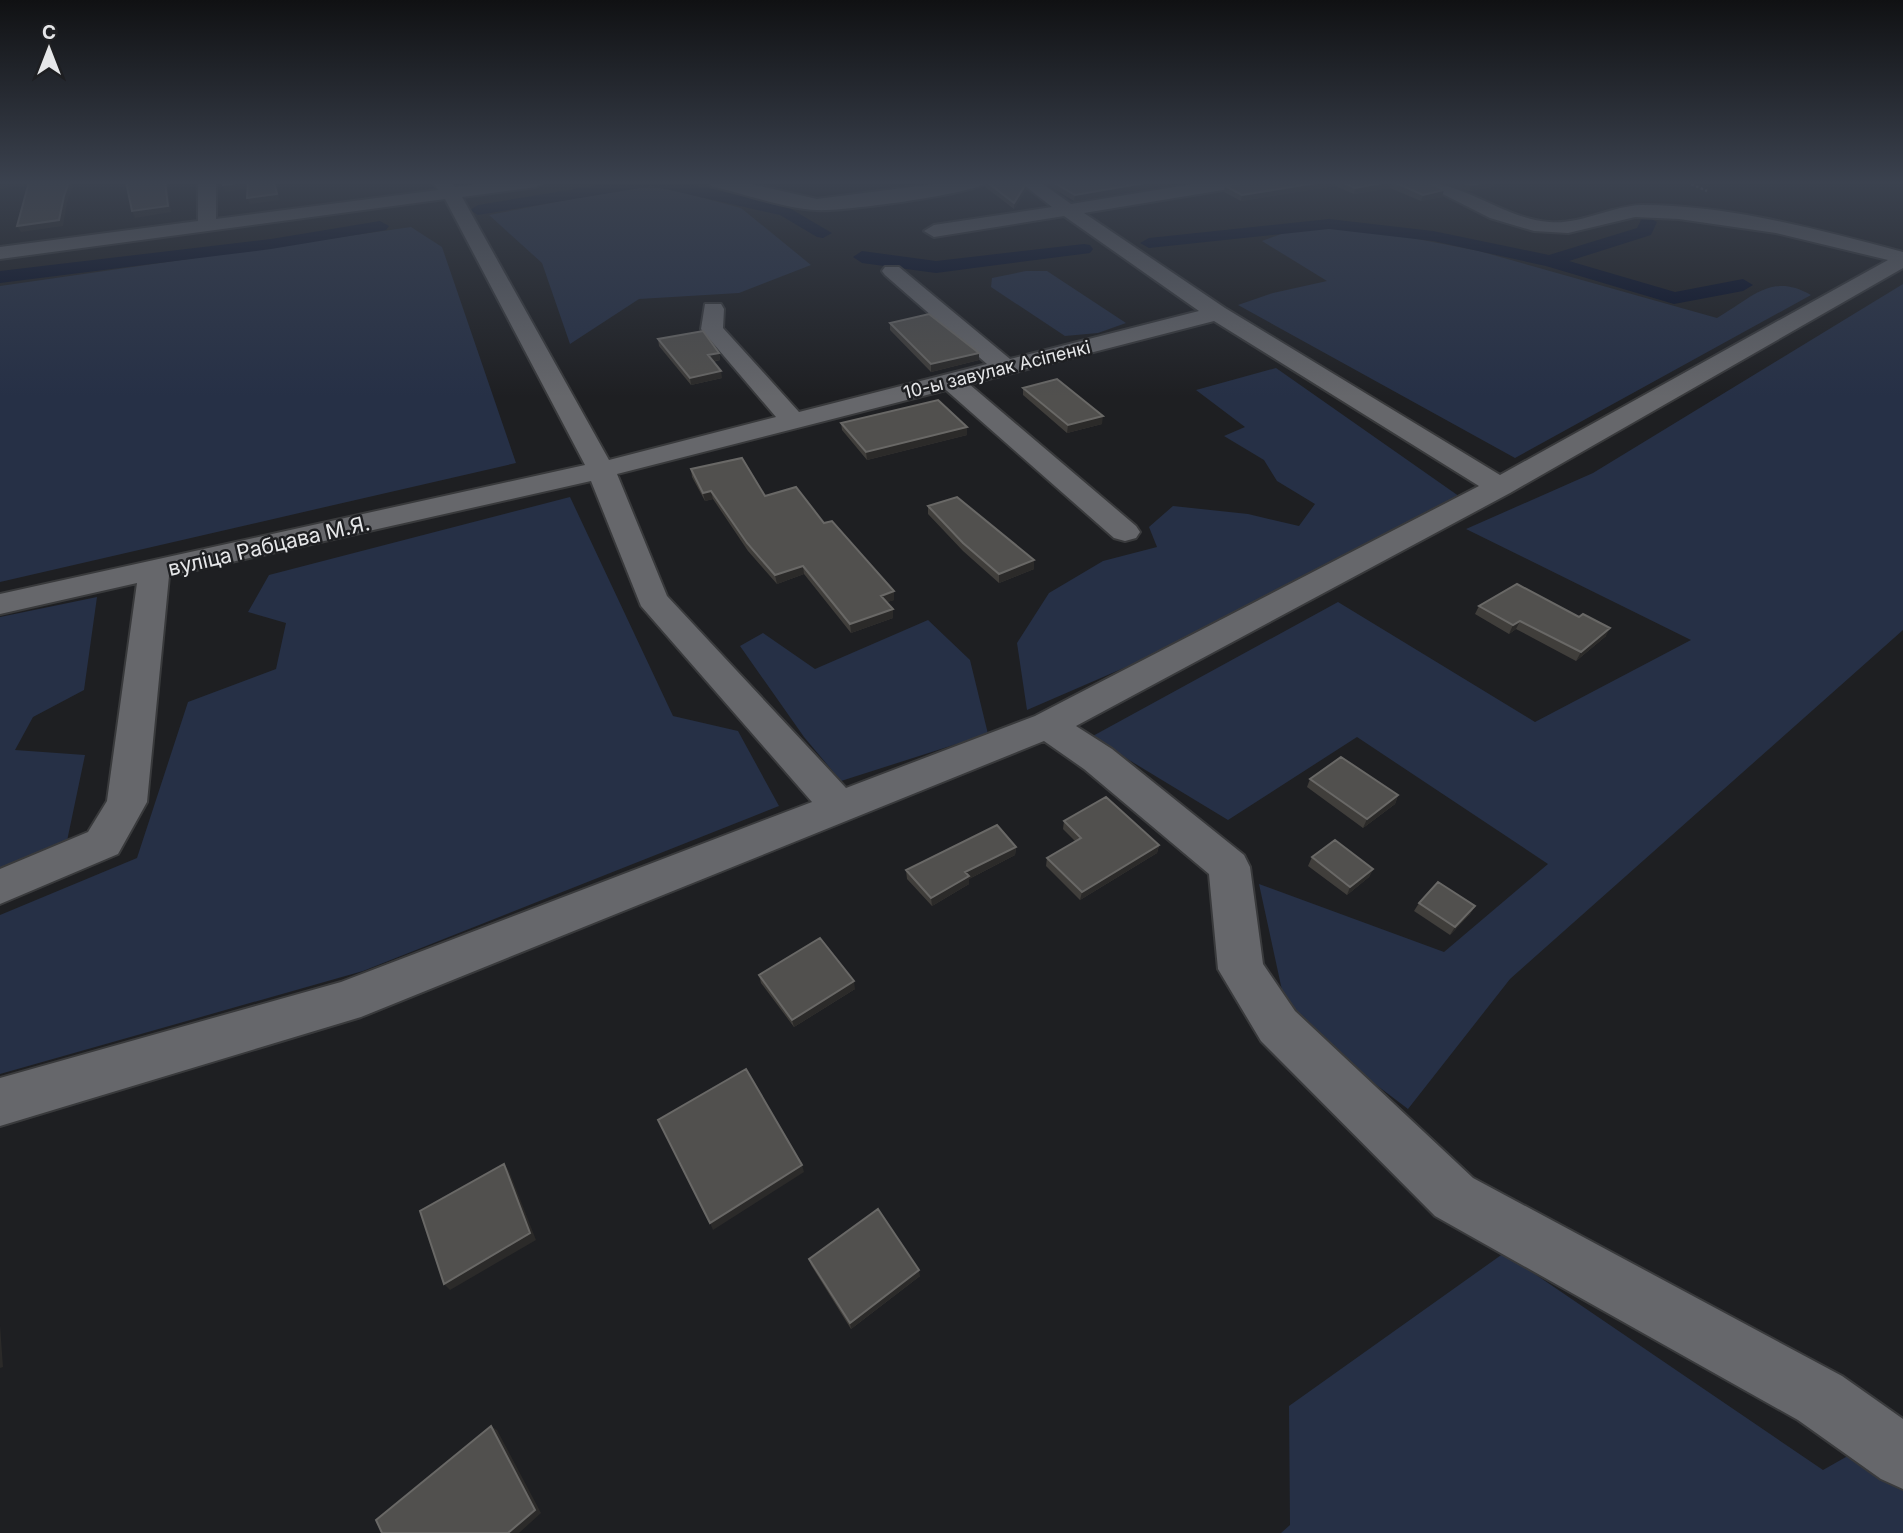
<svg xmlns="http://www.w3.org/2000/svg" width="1903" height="1533" viewBox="0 0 1903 1533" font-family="Inter,sans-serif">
<rect width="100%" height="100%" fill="#1e1f22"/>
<path fill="#263046" d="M635 187 669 189 741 208 811 265 739 293 639 299 570 344 542 263 489 215Z
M411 227 442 247 516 463 0 582V286Z
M1329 228 1407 237 1479 251 1717 318C1752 298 1771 272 1811 295L1515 458 1238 305 1273 293 1327 281 1262 241 1284 233Z
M1026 271H1047L1126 323 1098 333 1065 336 991 287 992 278Z
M1903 284V630L1510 979 1408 1109 1288 1018 1259 884 1444 952 1548 864 1357 737 1228 820 1091 737 1338 602 1535 722 1691 640 1466 529 1593 473Z
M1276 368 1463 499 1207 632 1027 710 1017 643 1049 593 1103 561 1157 547 1149 527 1173 506 1248 514 1299 526 1315 504 1277 481 1264 460 1224 436 1245 427 1196 390Z
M570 497 673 716 738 731 779 806 363 971 0 1074V915L137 858 188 702 276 669 286 623 248 612 269 575Z
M97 597 84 690 33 717 15 750 85 755 67 841 0 868V617Z
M928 620 970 660 988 734 841 781 804 737 740 646 763 633 815 669Z
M1504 1253 1823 1470 1860 1449 1903 1484V1533H1281L1290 1525 1289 1406Z"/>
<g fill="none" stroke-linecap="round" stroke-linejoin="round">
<path fill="#050d25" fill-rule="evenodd" d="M617 182H680L786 206 832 233 823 238 817 237 780 215 652 186 478 215 470 210 478 205Z
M1648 217 1657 222 1651 235 1569 261 1675 292 1743 279 1753 285 1743 291 1674 304 1546 266 1433 241 1329 229 1149 248 1140 243 1149 238 1329 219 1433 231 1549 255 1637 228 1642 218Z
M380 221 389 226 386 230 271 249 0 283V271L271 239Z
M1084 244 1090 245 1093 249 1090 253 936 273 862 263 853 257 862 251 936 261Z"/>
<defs>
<path id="minor" d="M198 182H216V219L438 190 433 182H451L455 187 493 182H544L536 187 462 197 609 460 776 417 701 329 705 304H721L724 309 723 328 799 412 987 364 885 275 882 271 885 267H899L1010 359 1199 311 1064 216 934 237 924 231 934 225 1052 207 1020 182H1040L1071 204 1205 182H1249L1241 187 1084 213 1225 308 1500 475 1888 260 1776 233 1679 219 1635 217 1568 233 1534 231 1490 218 1419 182C1465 182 1502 218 1549 222 1581 225 1610 206 1642 205 1730 205 1819 230 1903 252V268L1510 493 1076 726 1112 749 1244 855 1250 867 1263 964 1295 1011 1473 1178 1842 1376 1903 1419V1489L1881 1479 1798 1420 1435 1216 1261 1041 1218 969 1209 874 1084 769 1044 741 361 1017 0 1126V1078L341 982 812 802 641 606 591 481 169 576 147 802 118 854 0 904V869L88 832 107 801 137 583 0 614V594L585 465 445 199 0 259V247L198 221ZM1214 321 1479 486 1035 716 846 788 667 596 617 474 946 390 1114 538 1125 541 1136 538 1140 532 1136 526 969 384Z
M709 182H742L817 199 950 182H987C976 194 838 212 817 210 787 209 741 193 711 186Z"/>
</defs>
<use href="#minor" stroke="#393a3c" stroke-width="4"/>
<path stroke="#7f8082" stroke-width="2.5" stroke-dasharray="2.5 2.5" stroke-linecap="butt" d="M1687 182 1707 191"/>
<use href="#minor" fill="#66676b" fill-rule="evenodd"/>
</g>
<path fill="#403e3b" d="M984 182H1025L1026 190 1014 209 984 186Z
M1042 182H1186L1074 201Z
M1245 182H1428L1442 197 1421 201 1390 188 1354 194 1335 186 1241 201 1224 192 1225 186Z
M1432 182H1494L1492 187 1469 191Z
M890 323 979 360 931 372 890 330Z
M658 339 719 353 720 360 713 362 722 378 691 385 659 346Z
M1023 388 1102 424 1067 433 1023 395Z
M841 423 967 427V435L867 460 842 430Z
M691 469 765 496 824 523 894 600 887 602 893 618 851 633 804 574 777 584 748 551 713 499 705 501 692 477Z
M928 506 1034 569 999 583 963 551 928 514Z
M1479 606 1606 636 1576 661 1516 629 1509 634 1475 614Z
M1310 779 1398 795 1395 804 1363 828 1307 787Z
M1064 821 1159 845 1157 853 1080 900 1046 866 1047 858 1075 841 1063 829Z
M1016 847 1015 855 969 879V884L932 906 907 879 906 870Z
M1312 857 1373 869 1369 877 1347 895 1308 866Z
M1419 903 1475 906 1470 914 1450 935 1414 911Z
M759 975 855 989 794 1027 761 983Z
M809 1259 920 1276 851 1329 811 1265Z"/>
<path fill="#2b2a29" d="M0 182H33L34 184 0 189Z
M69 182H75L67 202 63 226 21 232 17 226Z
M165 182H167L171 212 135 218 132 211Z
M243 182H248L251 188 226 192 223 185Z
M275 182 280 200 250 204 247 198Z
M1150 182H1186L1074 201 1075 195Z
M1322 182H1336L1335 186 1241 201 1242 195Z
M1387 182H1392L1390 188 1354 194 1355 188Z
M1486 182H1494L1492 187 1469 191 1471 185Z
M1026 184V190L1014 209V203Z
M1444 190 1442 197 1421 201 1423 195Z
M719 353 720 360 709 362 708 355Z
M979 353V360L931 372V364Z
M721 371 722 378 691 385 690 378Z
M1103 416 1102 424 1067 433 1068 425Z
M967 427V435L867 460 866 452Z
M711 491 713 499 705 501 703 493Z
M1034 560V569L999 583V574Z
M803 566 804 574 777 584 775 575Z
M894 591V600L881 604V596Z
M893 609V618L851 633 850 624Z
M1520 621 1516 629 1509 634 1513 625Z
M1610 628 1606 636 1576 661 1581 652Z
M1398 795 1395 804 1363 828 1367 819Z
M1159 845 1157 853 1080 900 1082 892Z
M1016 847 1015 855 969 879V884L932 906 931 898 965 872Z
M1373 869 1369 877 1347 895 1350 887Z
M1475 906 1470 914 1450 935 1455 927Z
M854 981 855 989 794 1027 792 1020Z
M504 1164 509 1171 536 1240 450 1290 444 1284Z
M802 1165 804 1172 713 1230 710 1223Z
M919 1270 920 1276 851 1329 850 1323Z
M0 1325 3 1367 0 1368Z
M491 1426 497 1430 541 1513 519 1533H508Z"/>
<path fill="#51504e" stroke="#696866" stroke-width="2" d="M29 182H69L64 196 59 220 17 226Z
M126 182H165L168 206 132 211Z
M223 182H243L223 185Z
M248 182H274L277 194 247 198Z
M987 182H1025L1026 184 1014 203Z
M1053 182H1150L1075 195Z
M1245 182H1322L1242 195 1225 186Z
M1342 182H1387L1355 188Z
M1394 182H1428L1444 190 1423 195Z
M1460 182H1486L1471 185Z
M929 314 979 353 931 364 890 323Z
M703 331 719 353 708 355 721 371 690 378 658 339Z
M1057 379 1103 416 1068 425 1023 388Z
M938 400 967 427 866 452 841 423Z
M742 458 765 496 796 487 824 523 832 521 894 591 881 596 893 609 850 624 803 566 775 575 747 543 711 491 703 493 691 469Z
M957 497 1034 560 999 574 963 543 928 506Z
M1517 584 1579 617 1583 614 1610 628 1581 652 1520 621 1513 625 1479 606Z
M1341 757 1398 795 1367 819 1310 779Z
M1106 797 1159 845 1082 892 1047 858 1081 838 1064 821Z
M997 825 1016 847 965 872 969 876 931 898 906 870Z
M1335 840 1373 869 1350 887 1312 857Z
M1438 882 1475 906 1455 927 1419 903Z
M820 938 854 981 792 1020 759 975Z
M746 1069 802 1165 710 1223 658 1120Z
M504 1164 530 1233 444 1284 420 1211Z
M878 1209 919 1270 850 1323 809 1259Z
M491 1426 535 1510 508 1533H382L376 1520Z"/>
<linearGradient id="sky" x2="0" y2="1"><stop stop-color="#101113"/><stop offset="0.46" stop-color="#3b424f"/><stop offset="1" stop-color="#3b424f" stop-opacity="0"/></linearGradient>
<rect width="1903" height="397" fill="url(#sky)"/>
<g text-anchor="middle" stroke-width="5" stroke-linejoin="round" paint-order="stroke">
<g font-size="18" fill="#e6e7e9" stroke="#1e1f22">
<text transform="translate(997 370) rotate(-14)" y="6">10-ы завулак Асіпенкі</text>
</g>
<g font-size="21" fill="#e6e7e9" stroke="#1e1f22">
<text transform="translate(269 546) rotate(-13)" y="7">вуліца Рабцава М.Я.</text>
</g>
</g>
<g transform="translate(49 49)" stroke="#1e1f22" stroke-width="5" paint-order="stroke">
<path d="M0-5L12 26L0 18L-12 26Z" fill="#e6e7e9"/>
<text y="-10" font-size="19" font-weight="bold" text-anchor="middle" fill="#e6e7e9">С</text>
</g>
</svg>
